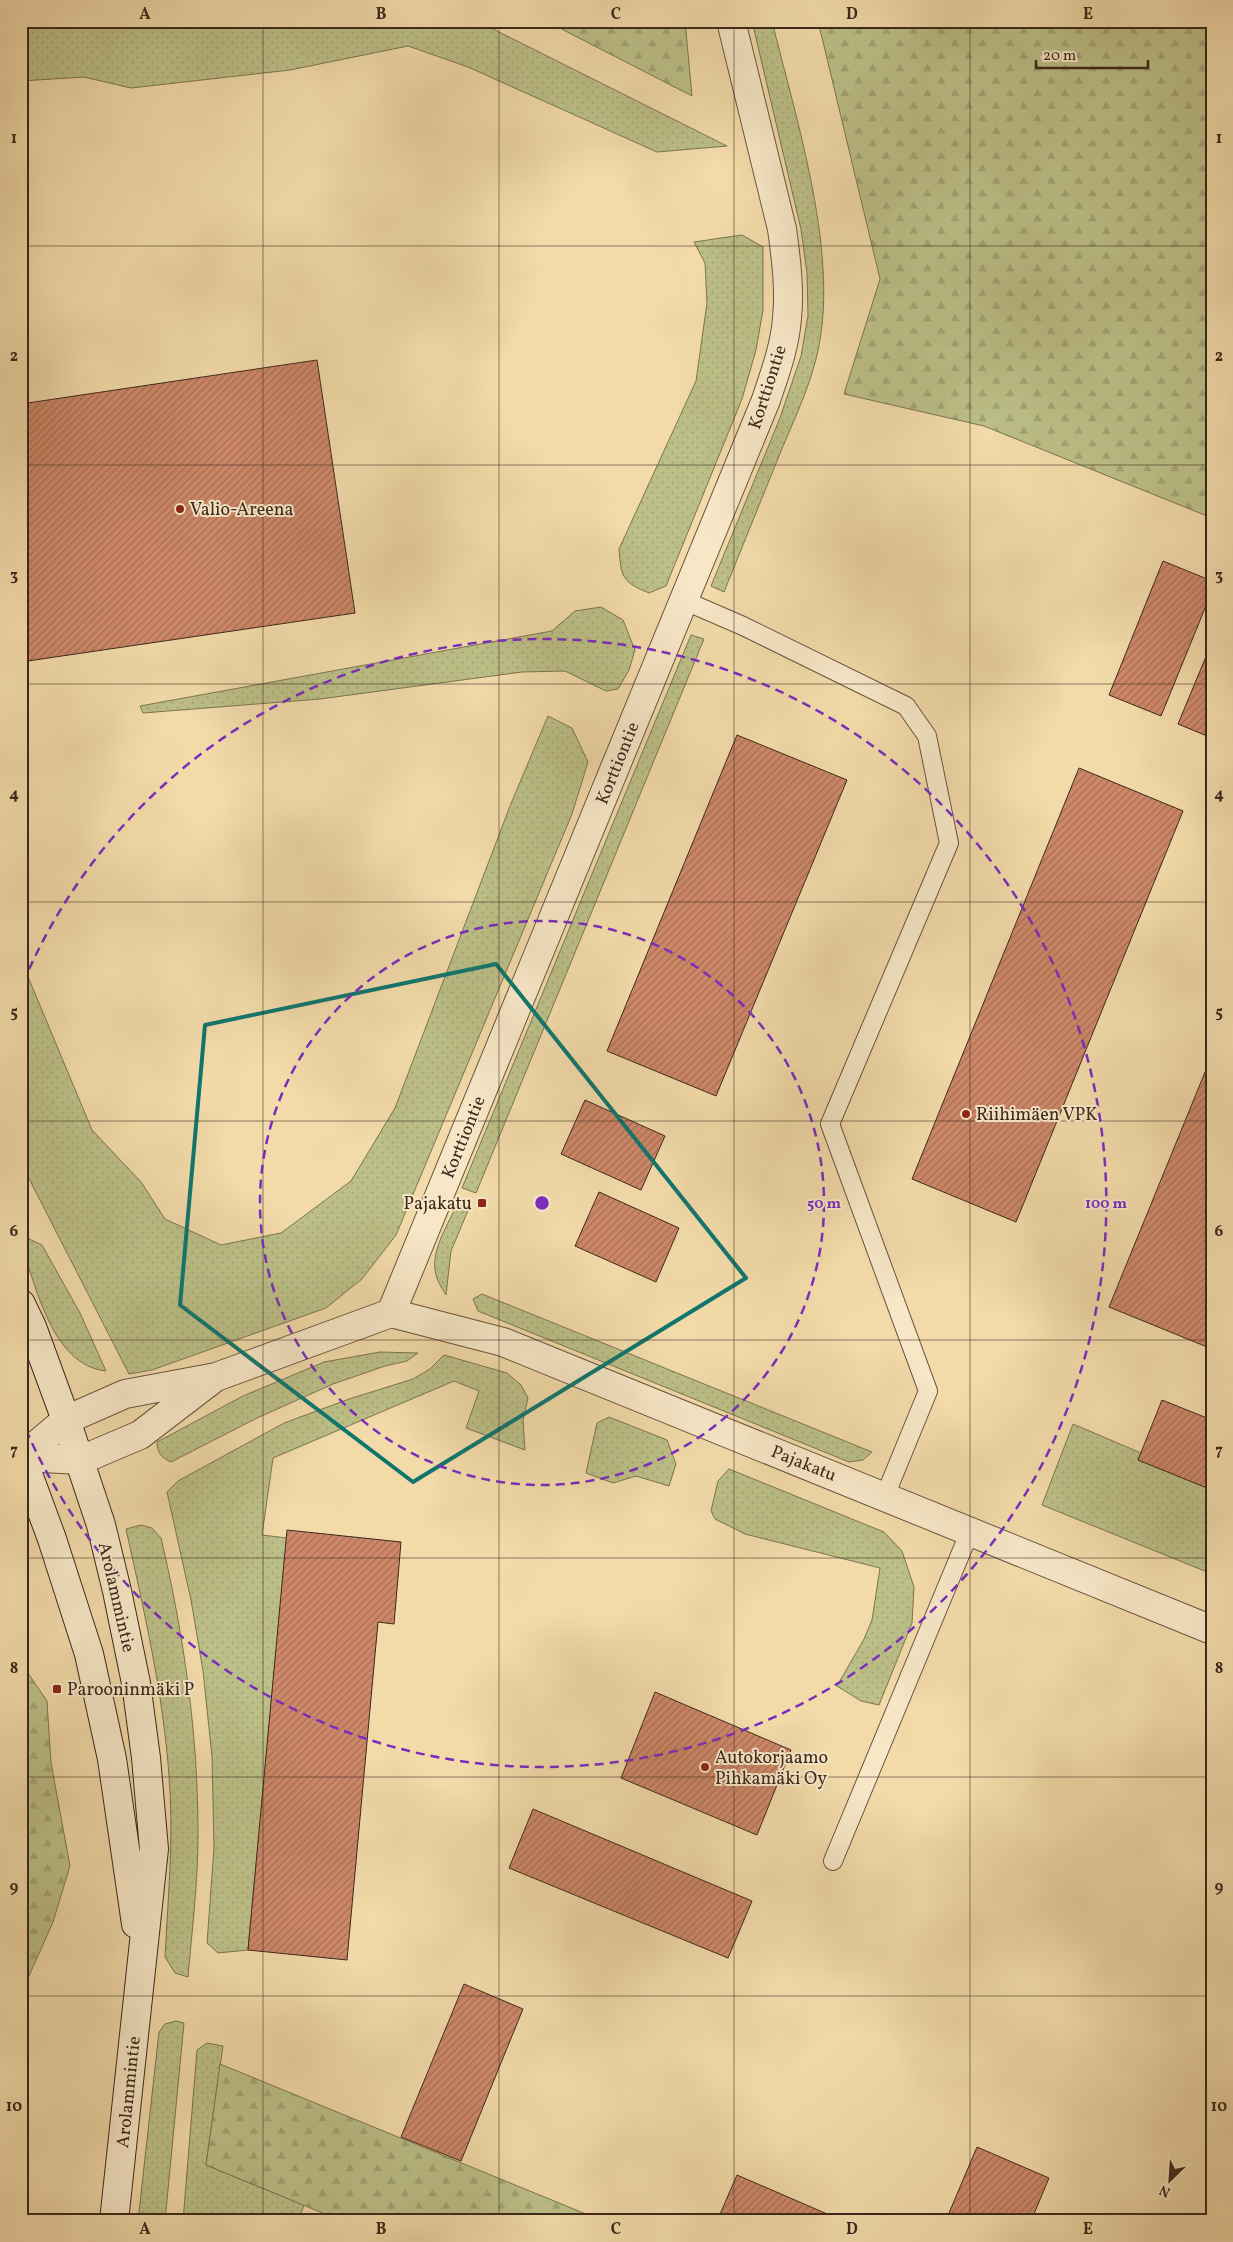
<svg xmlns="http://www.w3.org/2000/svg" width="1233" height="2242" viewBox="0 0 1233 2242" font-family="Vollkorn,serif">
<defs>
<pattern id="grass-dots" width="8" height="8" patternUnits="userSpaceOnUse" patternTransform="scale(1.25)"><rect width="8" height="8" fill="#bcbf87"/><path d="M2 2h.1M6 6h.1" fill="none" stroke="#a2a474" stroke-width="1.8" stroke-linecap="round"/></pattern>
<pattern id="forest-firs" width="22" height="20" patternUnits="userSpaceOnUse" patternTransform="scale(1.25)"><rect width="22" height="20" fill="#bcbf87"/><path d="M5 1l3.5 6h-7zM16 11l3.5 6h-7z" fill="#a2a474"/></pattern>
<pattern id="building-hatch" width="6" height="6" patternUnits="userSpaceOnUse" patternTransform="scale(1.25)"><rect width="6" height="6" fill="#ce8869"/><path d="M-1 1l2-2M0 6l6-6M5 7l2-2" fill="none" stroke="#a86f56"/></pattern>
</defs>
<rect width="100%" height="100%" fill="#f2daa9"/>
<filter id="stains"><feTurbulence type="fractalNoise" baseFrequency=".004" numOctaves="4"/><feColorMatrix values="0 0 0 0 .2 0 0 0 0 .09 0 0 0 0 .02 0 0 0 .5 -.17"/></filter>
<radialGradient id="worn" r=".72"><stop offset=".6" stop-color="#630" stop-opacity="0"/><stop offset="1" stop-color="#630" stop-opacity=".3"/></radialGradient>
<path fill="url(#grass-dots)" stroke="#7c7452" d="M21 21H477L727 146 657 152 468 67 408 46 290 70 131 88 84 77 21 81Z
M752 21H772C796 120 842 260 816 359 808 391 793 422 781 451 762 498 743 545 724 592L711 586 780 418 801 356 808 316 807 273 801 229Z
M742 235 763 247V310L756 350 742 399 666 586 649 593C622 582 621 577 619 549L696 381 707 303 705 263 694 242Z
M601 607 623 620 635 650 629 670 618 689 606 691 565 671 522 672 320 699 143 713 140 706 552 631 575 611Z
M691 635 704 639 476 1193 462 1188Z
M548 716 572 728 588 762 572 814 396 1235 362 1279 326 1308 152 1370 129 1374 21 1163V960L92 1130 141 1182 165 1219 221 1245 281 1233 351 1181 395 1108 510 806Z
M457 1204 469 1208 451 1251 446 1295C441 1287 436 1279 435 1270 432 1248 449 1223 457 1204Z
M27 1238 42 1245 80 1313 106 1371C52 1365 37 1288 21 1245V1240Z
M482 1294 872 1452 863 1460 849 1462 478 1311 473 1299Z
M380 1352 418 1353 407 1361 385 1366 333 1384 257 1418 171 1462C161 1458 157 1452 157 1442L243 1396 324 1362Z
M444 1355 507 1373 521 1385 528 1398 523 1420 525 1450 466 1428 479 1391 454 1381 273 1458 262 1535 287 1538 248 1950 218 1953 207 1943 214 1848 212 1757 203 1671 191 1600 167 1492 178 1481 284 1423 349 1399 413 1379 430 1369Z
M609 1417 667 1440 676 1464 669 1486 636 1476 613 1483 586 1473 597 1423Z
M1073 1424 1141 1453 1138 1460 1212 1490V1574L1042 1505Z
M729 1469 884 1532 902 1551 914 1587 912 1623 879 1705 861 1701 837 1686 864 1639 872 1620 880 1568 745 1534 715 1519 711 1511 718 1481Z
M141 1525 152 1528 161 1538C184 1635 198 1734 198 1834 198 1882 192 1930 188 1977L175 1973 165 1957C168 1897 174 1836 169 1776 163 1692 144 1611 126 1529Z
M176 2021 184 2023 165 2221H138L159 2032 165 2024Z
M207 2043 223 2046 206 2165 304 2205 298 2221H183L197 2050Z"/>
<path fill="url(#forest-firs)" stroke="#7c7452" d="M546 21H685L692 96Z
M818 21H1212V518L984 426 844 394 880 279Z
M21 1663 47 1701 51 1763 70 1866 53 1922 21 1994Z
M220 2064 603 2221H342L206 2165Z"/>
<path fill="url(#building-hatch)" stroke="#3c281d" d="M317 360 355 613 21 662V404Z
M1163 561 1212 581V591L1161 716 1109 695Z
M1212 642V738L1178 724Z
M737 735 847 780 716 1096 607 1051Z
M1079 768 1183 811 1016 1222 912 1179Z
M1212 1055V1349L1109 1307Z
M585 1100 665 1136 641 1190 561 1154Z
M599 1192 679 1228 656 1282 575 1246Z
M1162 1400 1212 1420V1490L1138 1460Z
M287 1530 401 1542 394 1624 378 1622 347 1960 248 1950Z
M655 1692 791 1750 757 1835 621 1778Z
M533 1809 752 1901 728 1958 509 1868Z
M464 1984 523 2009 461 2161 401 2137Z
M977 2147 1049 2178 1031 2221H968L949 2213Z
M737 2175 841 2220V2221H717Z"/>
<g fill="none" stroke-linecap="round" stroke-linejoin="round">
<defs>
<path id="lane" d="M683 600 743 626 906 706 927 736 949 843 830 1124 928 1391 885 1496
M833 1861 970 1531"/>
<path id="street" d="M391 1313 503 1342 1212 1630
M22 1457 66 1420 125 1394 216 1377 391 1313 766 400C775 373 785 346 787 318 790 289 786 258 782 229L731 21
M22 1457 81 1460 140 1435 213 1379"/>
<path id="secondary" d="M21 1304 32 1327 66 1420 101 1525 117 1591 136 1683 146 1758 154 1849 114 2221
M21 1455 52 1539 89 1654 112 1759 136 1924"/>
</defs>
<use href="#lane" stroke="#6a5440" stroke-width="20"/>
<use href="#street" stroke="#6a5440" stroke-width="30"/>
<use href="#secondary" stroke="#3c281d" stroke-width="30"/>
<use href="#lane" stroke="#f7e7c7" stroke-width="18"/>
<use href="#street" stroke="#f7e7c7" stroke-width="28"/>
<use href="#secondary" stroke="#f7e7c7" stroke-width="28"/>
</g>
<path fill="none" stroke="#0f766e" stroke-width="4" stroke-linejoin="round" d="M496 964 746 1278 413 1482 180 1305 205 1025Z"/>
<path fill="none" stroke="#3c281d" stroke-width="1" stroke-opacity="0.55" d="M263 21V2221M499 21V2221M734 21V2221M970 21V2221M21 246H1212M21 465H1212M21 684H1212M21 902H1212M21 1121H1212M21 1340H1212M21 1558H1212M21 1777H1212M21 1996H1212"/>
<g fill="none" stroke="#7b2cbf" stroke-width="2.5" stroke-dasharray="9 6">
<circle cx="542" cy="1203" r="282"/>
<path d="M23 983A564 564 0 1 1 23 1423"/>
</g>
<g fill="#8f2418" stroke="#f7e7c7" stroke-width="2">
<circle cx="180" cy="509" r="5"/>
<circle cx="966" cy="1114" r="5"/>
<rect x="477" y="1198" width="10" height="10" rx="2.5"/>
<rect x="52" y="1684" width="10" height="10" rx="2.5"/>
<circle cx="705" cy="1767" r="5"/>
</g>
<g text-anchor="middle" stroke-width="4" stroke-linejoin="round" paint-order="stroke">
<g font-size="18" fill="#3c281d" stroke="#f7e7c7">
<text transform="translate(767 387) rotate(-72)" y="6">Korttiontie</text>
<text transform="translate(617 763) rotate(-68)" y="6">Korttiontie</text>
<text transform="translate(463 1137) rotate(-68)" y="6">Korttiontie</text>
<text transform="translate(804 1463) rotate(22)" y="6">Pajakatu</text>
<text transform="translate(117 1597) rotate(77)" y="6">Arolammintie</text>
<text transform="translate(128 2092) rotate(-84)" y="6">Arolammintie</text>
</g>
<g font-size="18" fill="#3c281d" stroke="#f7e7c7" text-anchor="start">
<text x="190" y="515">Valio-Areena</text>
<text x="976" y="1120">Riihimäen VPK</text>
<text x="472" y="1209" text-anchor="end">Pajakatu</text>
<text x="67" y="1695">Parooninmäki P</text>
<text x="715" y="1763">Autokorjaamo<tspan x="715" dy="21">Pihkamäki Oy</tspan></text>
</g>
</g>
<circle cx="542" cy="1203" r="8" fill="#7b2cbf" stroke="#f7e7c7" stroke-width="2.5"/>
<g font-size="15" text-anchor="middle" font-weight="bold" fill="#7b2cbf" stroke="#f7e7c7" stroke-width="4" stroke-linejoin="round" paint-order="stroke">
<text x="824" y="1208">50 m</text>
<text x="1106" y="1208">100 m</text>
</g>
<rect width="1233" height="2242" fill="none" stroke="#f2daa9" stroke-width="55"/>
<g transform="translate(1170 2180) rotate(205)" stroke="#f7e7c7" stroke-width="4" paint-order="stroke">
<path d="M0-4L9 19L0 12L-9 19Z" fill="#3c281d"/>
<text y="-8" font-size="14" font-weight="bold" text-anchor="middle" fill="#3c281d">N</text>
</g>
<path d="M1036 60v8h112v-8" fill="none" stroke="#3c281d" stroke-width="2.5"/>
<text x="1043" y="60" font-size="15" fill="#3c281d" stroke="#f7e7c7" stroke-width="4" paint-order="stroke">20 m</text>
<rect x="28" y="28" width="1178" height="2186" fill="none" stroke="#3c281d" stroke-width="2"/>
<g font-size="16" text-anchor="middle" font-weight="bold" fill="#3c281d">
<text x="145" y="19">A</text>
<text x="381" y="19">B</text>
<text x="616" y="19">C</text>
<text x="852" y="19">D</text>
<text x="1088" y="19">E</text>
<text x="14" y="143">1</text>
<text x="1219" y="143">1</text>
<text x="14" y="361">2</text>
<text x="1219" y="361">2</text>
<text x="14" y="580">3</text>
<text x="1219" y="580">3</text>
<text x="14" y="799">4</text>
<text x="1219" y="799">4</text>
<text x="14" y="1017">5</text>
<text x="1219" y="1017">5</text>
<text x="14" y="1236">6</text>
<text x="1219" y="1236">6</text>
<text x="14" y="1455">7</text>
<text x="1219" y="1455">7</text>
<text x="14" y="1673">8</text>
<text x="1219" y="1673">8</text>
<text x="14" y="1892">9</text>
<text x="1219" y="1892">9</text>
<text x="14" y="2111">10</text>
<text x="1219" y="2111">10</text>
<text x="145" y="2234">A</text>
<text x="381" y="2234">B</text>
<text x="616" y="2234">C</text>
<text x="852" y="2234">D</text>
<text x="1088" y="2234">E</text>
</g>
<rect width="100%" height="100%" filter="url(#stains)"/>
<rect width="100%" height="100%" fill="url(#worn)"/>
</svg>
